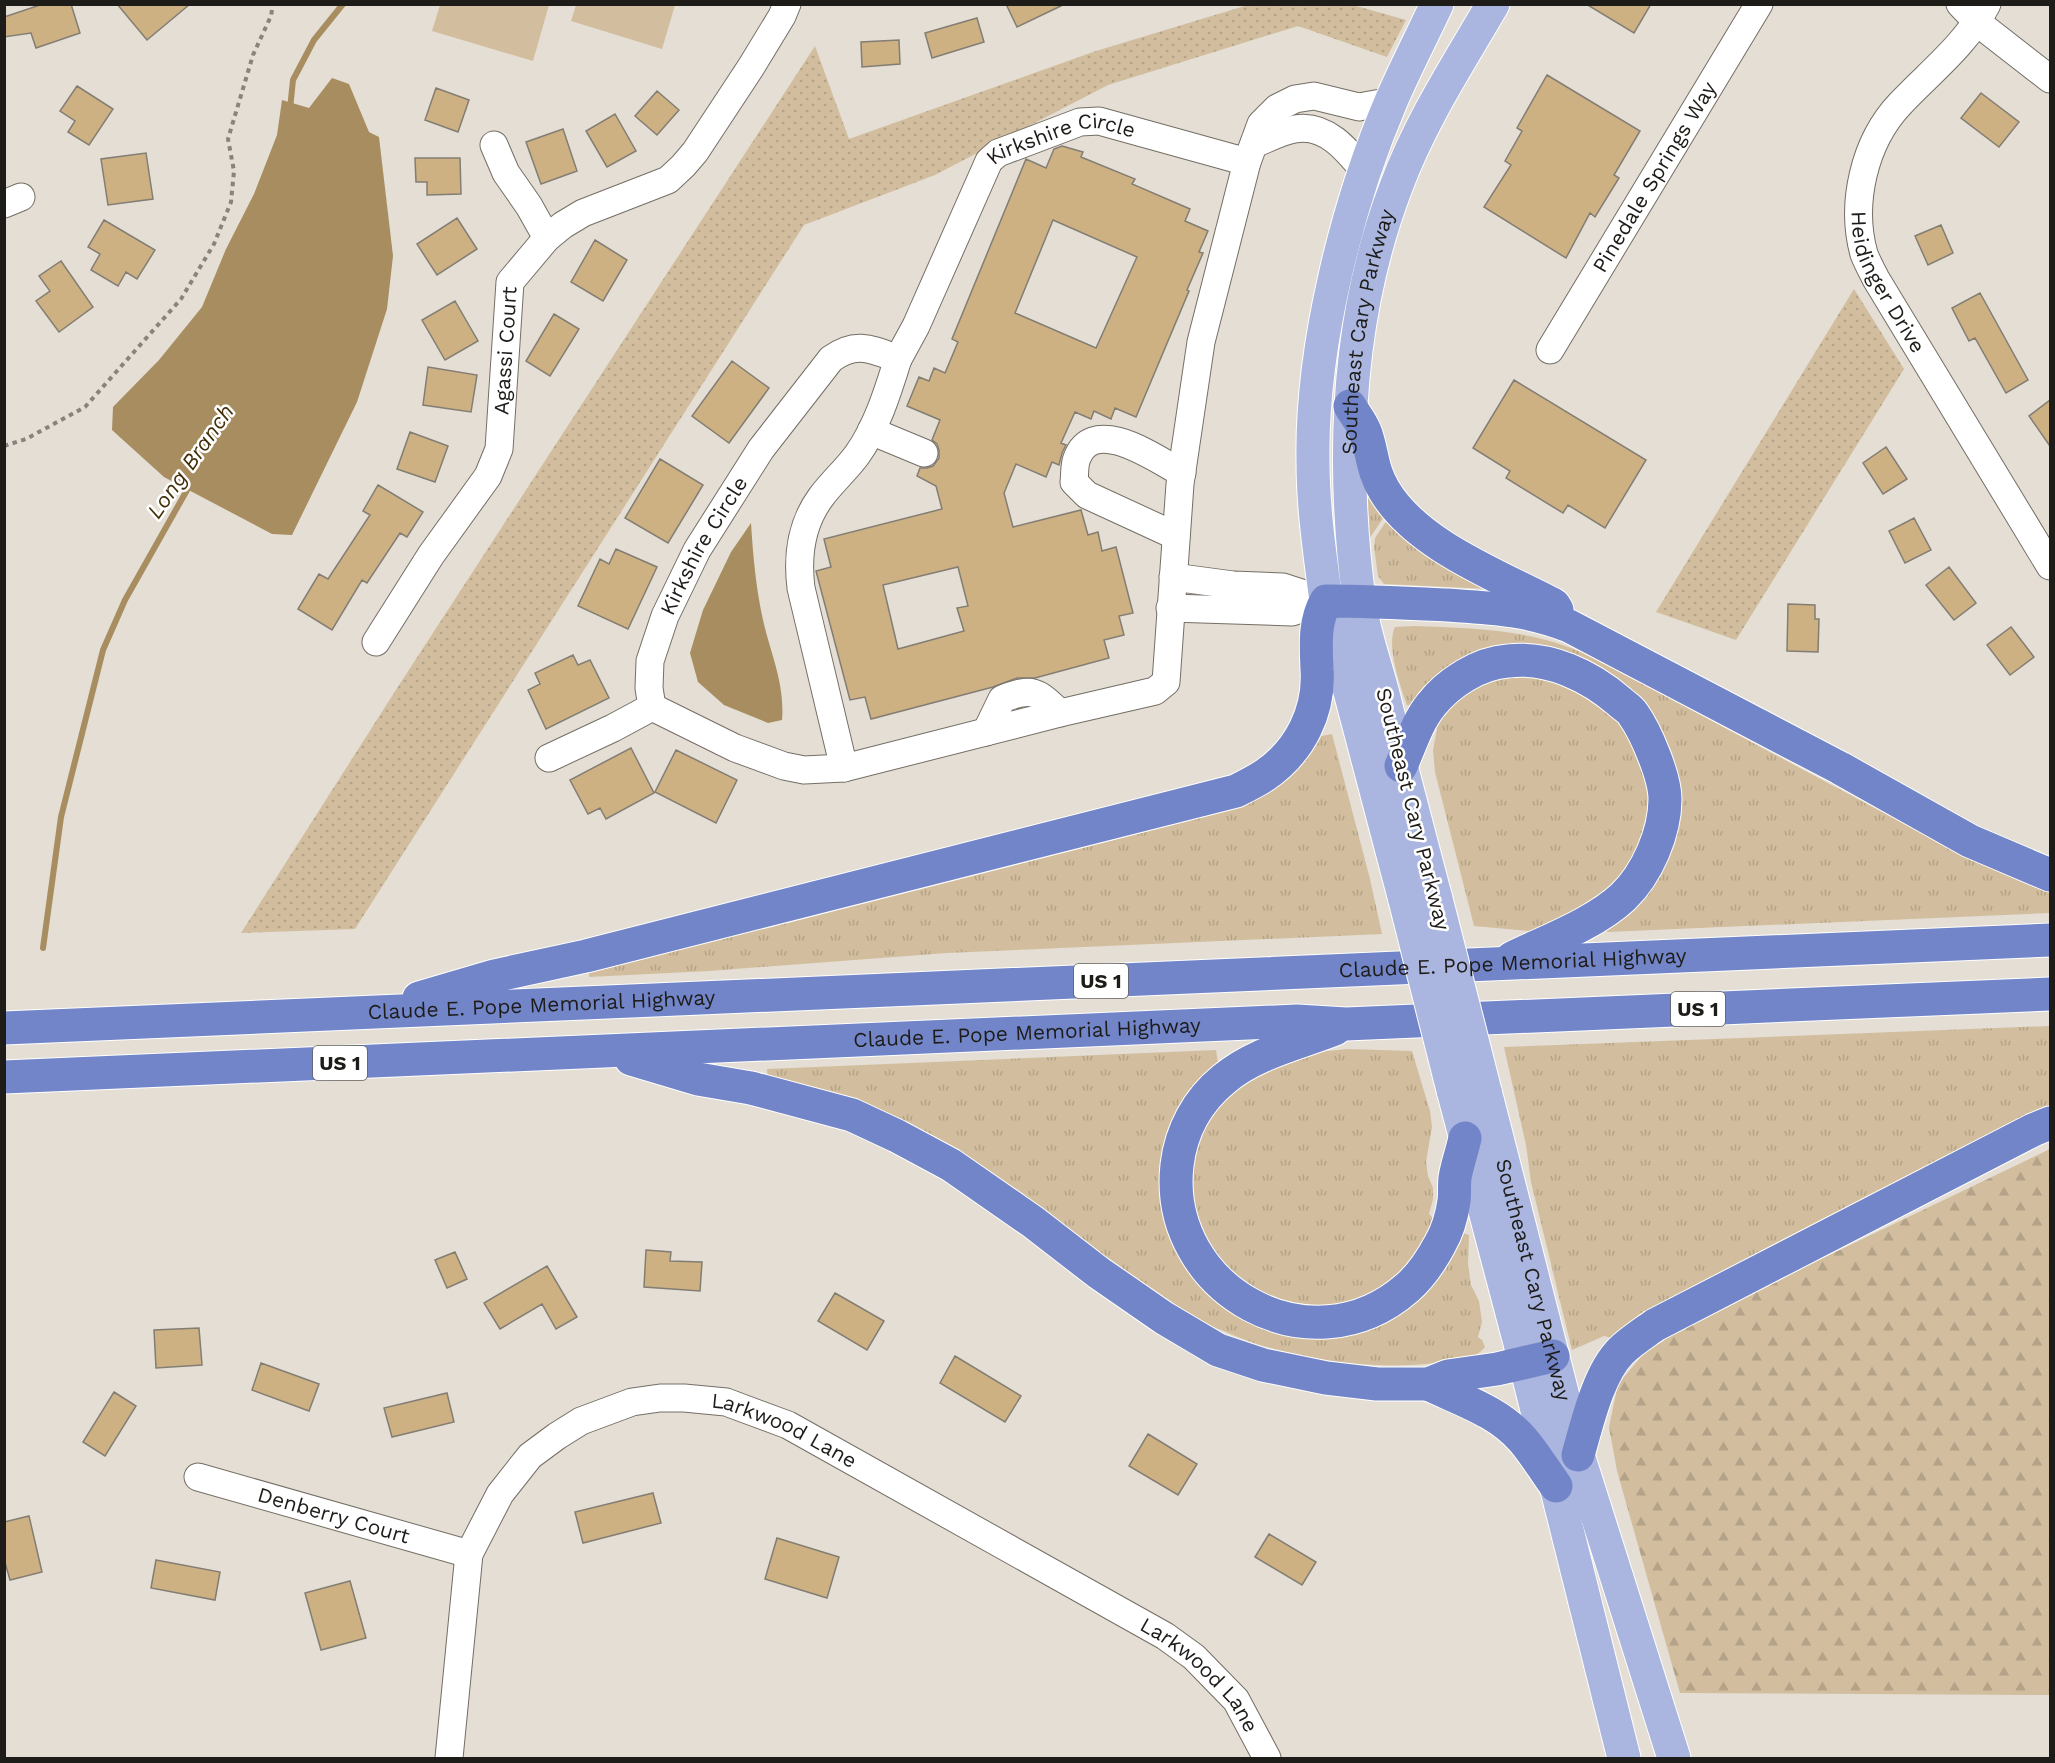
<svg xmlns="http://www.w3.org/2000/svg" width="2055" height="1763" viewBox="0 0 2055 1763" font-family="'Work Sans',sans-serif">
<defs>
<pattern id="grass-tufts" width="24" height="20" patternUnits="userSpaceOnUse" patternTransform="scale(1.5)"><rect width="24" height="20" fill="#d2be9e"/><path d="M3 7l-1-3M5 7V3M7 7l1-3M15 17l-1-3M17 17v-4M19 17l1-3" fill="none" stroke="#b4a388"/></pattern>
<pattern id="forest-firs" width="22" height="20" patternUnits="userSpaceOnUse" patternTransform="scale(1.5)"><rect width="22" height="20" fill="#d2be9e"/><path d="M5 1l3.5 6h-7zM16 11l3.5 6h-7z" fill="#b4a388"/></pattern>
<pattern id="park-dots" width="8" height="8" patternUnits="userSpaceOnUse" patternTransform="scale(1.5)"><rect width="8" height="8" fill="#d2be9e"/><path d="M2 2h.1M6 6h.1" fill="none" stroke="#b4a388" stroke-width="1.8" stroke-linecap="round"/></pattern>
</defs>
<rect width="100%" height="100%" fill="#e4ded4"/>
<path fill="url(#grass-tufts)" d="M1364 475 1384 517 1369 539Z
M1387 520 1490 589 1384 584 1378 576 1374 547 1375 538Z
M1415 626C1467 628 1522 629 1571 648 1585 653 1599 661 1613 668L1925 835 2031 884 2050 889V913L1607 932 1605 923 1671 774 1566 655 1414 705H1407C1400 686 1386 645 1395 627Z
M1528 670 1606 701 1644 754 1653 810 1632 870 1576 917 1529 931 1474 926 1435 772 1433 750 1437 729 1431 725 1434 719 1480 682Z
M1332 734 1370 879 1382 934 947 953 709 971 589 977V966L1085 843 1316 737Z
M2050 1026V1112L1615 1339 1604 1336 1572 1350 1531 1182 1526 1145 1504 1047Z
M1348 1049 1412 1051 1430 1111 1432 1127 1426 1162 1428 1176 1433 1188V1199L1429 1214 1439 1224 1408 1275 1333 1312 1258 1300 1202 1248 1186 1172 1216 1100 1296 1054Z
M1216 1050 1219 1071 1189 1099 1196 1279 1224 1306 1257 1324 1340 1333 1460 1232 1469 1235 1468 1264 1471 1285 1479 1301 1482 1322 1478 1337 1482 1340 1485 1347C1476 1359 1458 1360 1444 1362 1382 1370 1327 1364 1267 1347 1248 1342 1229 1333 1211 1326L768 1082 767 1069Z"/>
<path fill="url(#forest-firs)" d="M2050 1149V1695L1680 1693 1617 1471 1609 1427 1618 1384 1646 1351 1700 1317Z"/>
<path fill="url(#park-dots)" d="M1248 5H1353L1406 20 1387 57 1298 26 1108 85 935 175 804 225 355 929 241 933 401 682 815 46 849 139 1096 51Z
M1854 289 1904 369 1736 640 1656 612Z"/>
<path fill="#d2be9e" d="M440 5V4L549 5 533 61 432 31Z
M576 5V4L675 5 662 49 571 21Z"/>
<path fill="#a78d60" d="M332 78 349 84 369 132 379 137 393 256 387 309 357 402 292 535 272 534 164 477 112 430 113 407 159 360 202 307 226 249 254 194 277 135 282 100 309 108Z
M751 523C753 556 756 588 763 620 771 655 785 684 782 720L768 723 724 705 698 682 690 653 703 610 731 552Z"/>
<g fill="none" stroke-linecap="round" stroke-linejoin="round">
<path stroke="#a78d60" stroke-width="6" d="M290 109 293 80 314 40 343 4
M43 948 61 817 103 650 125 600 191 483"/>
</g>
<path fill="#cdb183" stroke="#837d74" stroke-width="1.5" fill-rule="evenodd" d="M43 4H71L80 33 36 48 31 33 4 37V17Z
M117 4H190L147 40Z
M1006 4H1065L1017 27Z
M1586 4H1651L1634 33Z
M977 18 984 42 932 58 925 33Z
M899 40 900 64 862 67 861 42Z
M1547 75 1640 131 1614 175 1619 178 1595 217 1590 213 1566 258 1484 207 1511 165 1505 161 1522 131 1517 128Z
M77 86 113 109 89 145 68 132 75 121 60 111Z
M436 88 469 100 458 132 425 120Z
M657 91 679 110 657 135 635 116Z
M1981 93 2019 122 1999 147 1961 118Z
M615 114 636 151 607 167 586 131Z
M563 129 577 171 541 184 526 142Z
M1062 146 1083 152 1081 157 1135 179 1132 184 1190 209 1185 221 1208 231 1199 252 1203 253 1187 290 1189 291 1136 417 1115 408 1111 419 1094 411 1091 419 1075 412 1061 443 1066 445 1062 453 1059 465 1052 462 1046 477 1016 464 1004 493 1013 527 1081 510 1088 535 1098 532 1102 551 1116 547 1133 613 1119 616 1124 635 1104 640 1109 658 1035 678H1017L993 687 871 719 865 697 850 700 816 571 831 567 824 539 942 509 936 486 917 476 920 468H927L933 466 939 458V450L937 444 932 440 940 420 907 406 919 377 929 381 934 368 945 373 958 342 952 339 1026 159 1046 168 1054 149ZM1053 220 1137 257 1096 348 1015 313ZM958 567 968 606 957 608 964 631 898 649 883 585Z
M146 153 153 199 108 205 101 159Z
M415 158H460L461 194 427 195V182H416Z
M457 218 477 249 437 275 417 244Z
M104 220 155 250 137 279 126 272 118 286 91 270 100 254 88 247Z
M1941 225 1953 253 1928 265 1915 236Z
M595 240 627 260 603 301 571 282Z
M61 261 93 307 59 332 36 301 50 291 39 276Z
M1980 293 2028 380 2006 393 1975 338 1969 341 1952 308Z
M455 301 478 341 445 360 422 320Z
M554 314 579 329 550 376 526 361Z
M732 361 769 388 729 443 692 416Z
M428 367 477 375 471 412 423 405Z
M1514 380 1646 460 1605 528 1568 505 1563 513 1506 478 1510 471 1473 448Z
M2050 400V446L2029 416Z
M410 432 448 446 435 482 397 469Z
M1886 447 1907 479 1883 494 1863 463Z
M660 459 703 485 668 543 625 518Z
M378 485 423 512 407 537 400 533 367 583 362 580 332 630 298 609 319 574 328 579 370 515 363 511Z
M1914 518 1931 550 1905 563 1889 531Z
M616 549 657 567 628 629 578 606 600 559 609 564Z
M1949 567 1976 603 1954 620 1926 585Z
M1788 604 1815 605V619H1819L1818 652 1787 651Z
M2011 627 2034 657 2010 675 1987 645Z
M573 655 578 665 590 660 609 698 546 729 528 690 540 684 535 673Z
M631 748 654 793 606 819 600 808 588 814 570 780Z
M676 750 737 780 716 823 655 792Z
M646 1250 671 1252 670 1261 702 1262 700 1291 644 1287Z
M455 1252 467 1279 447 1288 435 1260Z
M547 1266 577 1317 556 1329 542 1304 500 1329 484 1303Z
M835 1293 884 1321 867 1350 818 1321Z
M199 1328 202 1365 156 1368 154 1330Z
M955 1356 1021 1396 1005 1422 940 1383Z
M261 1363 319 1384 309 1411 252 1390Z
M114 1392 136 1406 105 1456 83 1442Z
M447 1393 454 1422 392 1437 384 1408Z
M1148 1434 1197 1464 1178 1495 1129 1466Z
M653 1493 661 1523 583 1543 575 1512Z
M29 1516 42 1572 10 1580 4 1559V1522Z
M1269 1534 1316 1562 1302 1585 1255 1557Z
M777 1538 839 1557 827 1598 765 1579Z
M156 1560 220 1572 215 1600 151 1588Z
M350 1581 366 1638 321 1650 305 1593Z"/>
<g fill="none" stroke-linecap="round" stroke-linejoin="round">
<defs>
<g id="minor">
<path d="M1960 4 1978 23 2050 79"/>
<path id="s1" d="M1987 4C1966 45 1930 72 1900 104 1864 142 1850 204 1864 254 1867 262 1872 271 1876 279L2050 566"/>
<path d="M1254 144C1267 139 1282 131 1295 129 1326 123 1348 151 1365 172"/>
<path d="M494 145 506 173 529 206 547 238"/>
<path d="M4 204 21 197"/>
<path id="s2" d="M1550 350 1759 4"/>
<path d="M871 431 924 453"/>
<path d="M1176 536 1087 495 1074 482C1075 474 1074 465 1077 458 1094 414 1156 459 1182 473"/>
<path d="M1173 577 1233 585 1283 587 1326 601"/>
<path d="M1170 608 1292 612 1326 601"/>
<path id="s3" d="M376 642 431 555 488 476 499 449 510 282 547 238 563 225 583 213 668 180 683 166 695 152 751 67 782 16 787 4"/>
<path d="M652 707 735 748 784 766 804 770 844 768 1060 713 1155 691 1166 682 1180 484 1201 342 1247 162 1261 124 1277 108 1295 99 1314 96 1359 107 1392 101"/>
<path id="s4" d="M652 707 649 688 650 661 665 616 697 550 761 449 831 359C856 341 871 349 898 359L916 326 989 161 998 153 1080 122 1099 121 1247 162"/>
<path d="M986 732 1002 699C1033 687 1037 691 1060 713"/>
<path d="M549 758 613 728 652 707"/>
<path d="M844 768 801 588C797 556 801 524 821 497 832 482 846 470 857 455 877 427 888 391 898 359"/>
<path id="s5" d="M198 1477 469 1554"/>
<path id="s6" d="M449 1758 469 1554 500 1494 530 1456 557 1436 581 1421 632 1402 660 1398H684L726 1402 788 1425 1165 1636 1194 1657 1236 1700 1267 1758"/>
</g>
<g id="major">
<path id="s7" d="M1436 899C1418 831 1400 763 1383 694 1375 663 1363 631 1359 599 1341 461 1346 318 1396 187 1420 122 1458 64 1493 4"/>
<path d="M1405 900 1326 601C1320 554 1313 509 1313 461 1311 347 1347 204 1392 99 1406 67 1422 36 1437 4"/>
<path d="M1453 1090 1525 1362 1624 1758"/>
<path id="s8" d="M1485 1091 1578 1455 1674 1758"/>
</g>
<g id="highway">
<path d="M1350 406C1355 415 1363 424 1366 434 1373 455 1372 470 1384 490 1416 545 1499 576 1554 605L1557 610"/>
<path d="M1401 766C1410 746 1417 722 1431 705 1448 683 1479 663 1508 661 1549 656 1590 676 1620 702 1624 706 1630 709 1633 714 1646 732 1665 777 1665 799 1665 833 1647 874 1623 897 1594 924 1547 941 1512 958"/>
<path d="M419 998 494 976 586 956 1236 791C1246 786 1256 781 1265 775 1300 751 1320 711 1317 669 1316 645 1314 622 1326 601 1366 601 1406 603 1447 605 1492 608 1526 609 1569 626L1840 768 1970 841 2050 875"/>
<path id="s9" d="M4 1028 2050 940"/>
<path d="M1335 1029C1297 1044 1255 1053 1224 1079 1197 1101 1181 1131 1177 1165 1163 1290 1311 1372 1407 1288 1421 1276 1432 1259 1440 1244 1447 1232 1452 1215 1454 1201 1455 1194 1454 1186 1455 1178 1457 1165 1462 1152 1465 1138"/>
<path d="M631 1059 698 1079 751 1088 852 1115 897 1136 951 1165 1033 1222 1099 1273 1164 1318 1218 1350 1263 1365 1326 1378 1377 1384H1428L1448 1376 1497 1369 1553 1356"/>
<path id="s10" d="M4 1077 1297 1021 1346 1024 2050 994"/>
<path d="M1428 1384C1461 1400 1498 1411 1523 1440 1535 1454 1545 1471 1556 1486"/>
<path d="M1578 1455C1587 1424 1598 1374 1621 1351 1631 1341 1644 1333 1655 1325L2033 1130 2050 1123"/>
</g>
</defs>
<use href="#minor" stroke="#746e65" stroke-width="29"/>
<use href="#major" stroke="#fff" stroke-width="35"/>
<use href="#highway" stroke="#fff" stroke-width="35"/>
<path stroke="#87837d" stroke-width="4" stroke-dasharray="4.5 4.5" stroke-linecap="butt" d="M4 446 26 439 85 407 181 299 214 244 231 202 234 171 228 139 253 55 271 16 273 4"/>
<use href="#minor" stroke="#fff" stroke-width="27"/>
<use href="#major" stroke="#aab6df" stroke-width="33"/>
<use href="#highway" stroke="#7285c9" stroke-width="33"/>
<defs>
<path id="major-bridge" d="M1436 899 1485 1091
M1405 900 1453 1090"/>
</defs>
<use href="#major-bridge" stroke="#fff" stroke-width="35" stroke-linecap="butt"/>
<use href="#major-bridge" stroke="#aab6df" stroke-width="33"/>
</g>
<g text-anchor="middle" stroke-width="5" stroke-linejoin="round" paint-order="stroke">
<g fill="#fff" stroke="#62605e" stroke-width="1.5">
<rect x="1074" y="964" width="54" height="34" rx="4.5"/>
<rect x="1671" y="992" width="54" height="34" rx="4.5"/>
<rect x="313" y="1046" width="54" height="34" rx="4.5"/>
</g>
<g font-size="20" font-weight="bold" fill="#1e1c19">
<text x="1101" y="988">US 1</text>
<text x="1698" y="1016">US 1</text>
<text x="340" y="1070">US 1</text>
</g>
<g font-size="21" fill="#1e1c19" stroke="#fff">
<text dy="7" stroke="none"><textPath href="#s4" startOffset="768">Kirkshire Circle</textPath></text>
<text dy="7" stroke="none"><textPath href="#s2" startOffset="202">Pinedale Springs Way</textPath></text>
<text dy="7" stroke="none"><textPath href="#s1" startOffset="328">Heidinger Drive</textPath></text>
<text dy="7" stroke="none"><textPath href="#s7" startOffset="579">Southeast Cary Parkway</textPath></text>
<text dy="7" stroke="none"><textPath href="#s3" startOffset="328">Agassi Court</textPath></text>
<text dy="7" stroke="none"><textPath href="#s4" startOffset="174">Kirkshire Circle</textPath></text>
<text transform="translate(1413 809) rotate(76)" y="7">Southeast Cary Parkway</text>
<text dy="7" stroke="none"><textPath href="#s9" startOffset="1510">Claude E. Pope Memorial Highway</textPath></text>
<text dy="7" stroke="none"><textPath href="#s9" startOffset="538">Claude E. Pope Memorial Highway</textPath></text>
<text dy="7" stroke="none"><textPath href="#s10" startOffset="1024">Claude E. Pope Memorial Highway</textPath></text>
<text dy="7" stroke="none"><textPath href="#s8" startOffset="195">Southeast Cary Parkway</textPath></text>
<text dy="7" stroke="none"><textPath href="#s6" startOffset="596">Larkwood Lane</textPath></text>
<text dy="7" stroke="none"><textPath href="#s5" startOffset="141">Denberry Court</textPath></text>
<text dy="7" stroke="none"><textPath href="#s6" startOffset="1082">Larkwood Lane</textPath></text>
</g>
<g font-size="22" font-style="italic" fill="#422f08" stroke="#fff">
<text transform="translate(190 461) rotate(-55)" y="8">Long Branch</text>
</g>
</g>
<rect width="2055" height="1763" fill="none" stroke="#1e1c19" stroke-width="12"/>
</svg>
